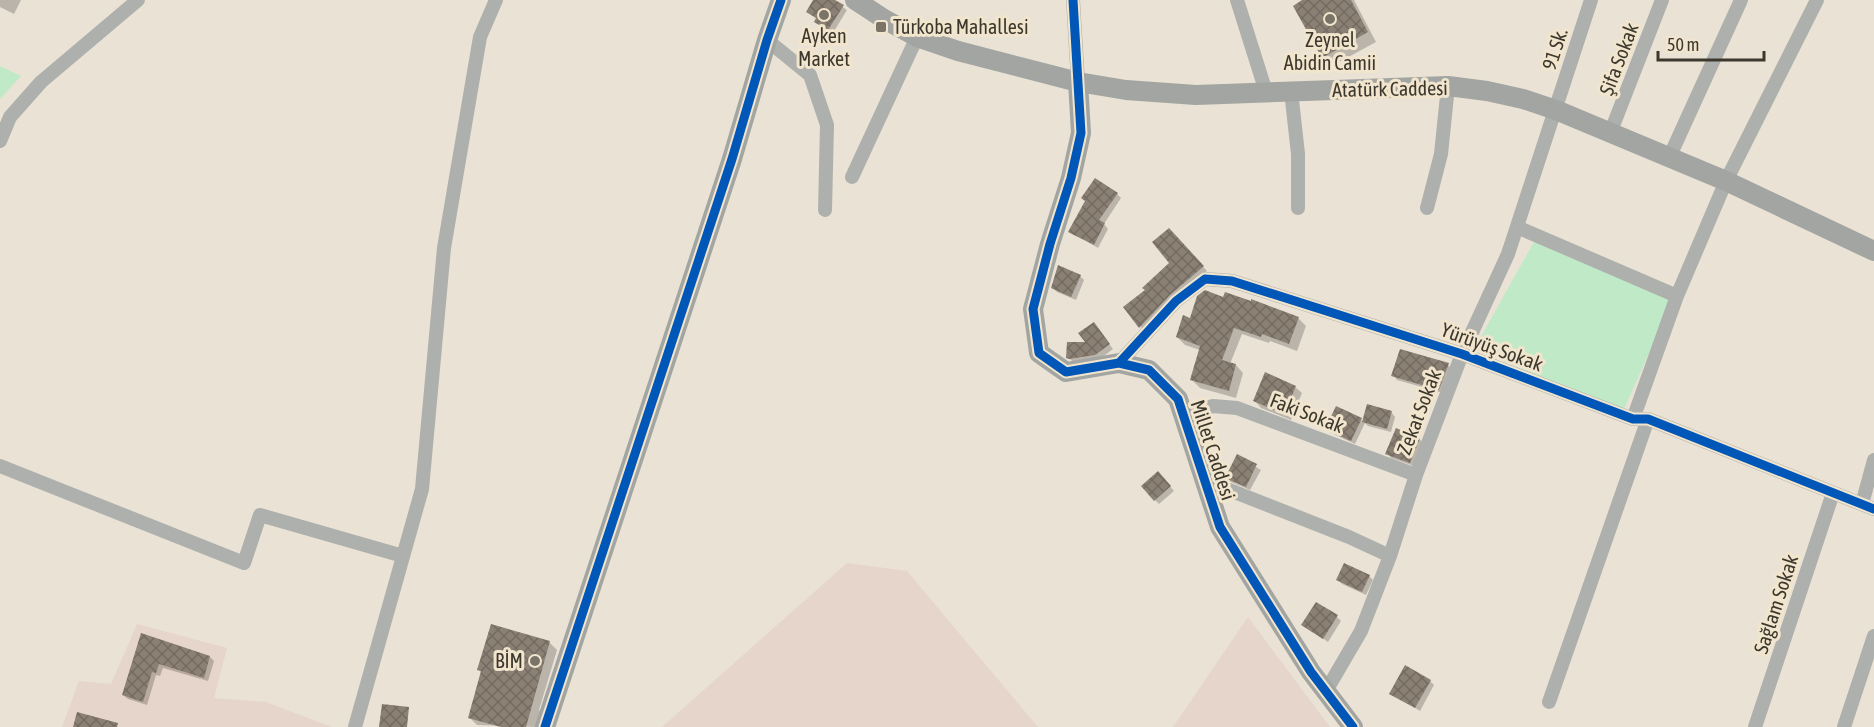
<svg xmlns="http://www.w3.org/2000/svg" width="1874" height="727" viewBox="0 0 1874 727" font-family="'Asap Condensed',sans-serif">
<defs>
<pattern id="building-cross-hatch" width="8" height="8" patternUnits="userSpaceOnUse" patternTransform="scale(1.5)"><rect width="8" height="8" fill="#8b8074"/><path d="M0 0l8 8M0 8l8-8" fill="none" stroke="#736a60"/></pattern>
</defs>
<rect width="100%" height="100%" fill="#eae2d5"/>
<path fill="#e6d5ca" d="M847 563 907 571 1038 727H662Z
M1248 617 1330 727H1173Z
M137 624 227 648 214 698 266 702 332 727H62L79 681 111 684Z"/>
<path fill="#c0e9c7" d="M0 66 21 76 0 99Z
M1535 240 1673 300 1623 411 1474 349Z"/>
<path fill="#0003" d="M0 0H21L14 14 0 7Z
M814 0H832L847 10 833 33 820 26 816 22 818 19 808 12Z
M1304 0H1354L1376 42 1332 66 1323 57Z
M1117 194 1121 198 1104 224 1108 229 1098 248 1070 231Z
M1169 230 1207 271 1174 299 1144 331 1125 307 1147 291 1171 263Z
M1080 276 1084 280 1076 300 1057 292 1053 288Z
M1298 318 1306 326 1297 351 1270 341 1269 343 1242 334 1230 364 1236 365 1243 373 1236 398 1200 388 1192 380 1200 350 1185 345 1177 337 1191 320Z
M1094 324 1113 349 1100 359 1074 363 1068 357 1088 344Z
M1448 365 1452 369 1443 393 1397 380 1393 375Z
M1295 387 1302 393 1291 420 1261 408 1255 401Z
M1391 412 1395 417 1391 432 1368 426 1365 423 1355 444 1331 433 1327 429 1361 420 1363 422Z
M1419 439 1424 443 1414 466 1391 458 1387 453Z
M1238 456 1261 470 1250 490 1231 482 1226 478Z
M1162 477 1174 491 1159 504 1155 500Z
M1369 576 1373 580 1366 595 1342 584 1338 580Z
M1337 617 1341 621 1328 642 1303 625Z
M142 635 210 657 214 661 208 681 163 668 160 676 156 675 147 705 128 699 123 695Z
M549 642 557 650 539 710 541 712 536 727 477 725 469 717 482 673 479 670Z
M1430 681 1434 685 1420 711 1391 693Z"/>
<path fill="url(#building-cross-hatch)" d="M813 0H835L844 5 828 30 814 22 816 18 806 12Z
M1302 0H1351L1368 32 1322 58 1293 6Z
M1095 178 1118 193 1099 220 1105 223 1094 245 1068 232 1085 201 1081 198Z
M1169 228 1204 266 1170 295 1139 328 1123 307 1145 290 1142 288 1169 263 1152 242Z
M1058 265 1081 275 1071 297 1051 288Z
M1205 290 1223 297 1225 292 1251 301V299L1299 317 1289 344 1262 334 1261 337 1234 328 1222 360 1236 364 1229 391 1190 380 1200 346 1176 337 1183 315 1190 318 1197 296Z
M1094 322 1110 344 1095 355 1069 359 1066 358 1067 342H1085L1078 333Z
M1400 349 1449 363 1439 390 1391 376Z
M1265 372 1296 386 1284 414 1253 401Z
M1367 404 1392 411 1387 429 1362 422Z
M1336 406 1362 418 1351 441 1325 429Z
M1396 428 1420 438 1410 463 1385 454Z
M1237 454 1257 464 1246 487 1225 478Z
M1158 471 1171 486 1154 501 1141 486Z
M1344 563 1370 575 1362 592 1336 580Z
M1316 602 1338 615 1323 639 1301 625Z
M491 624 550 641 526 727H501L468 718 481 671 477 670Z
M141 633 210 656 204 678 159 664 156 673 152 672 143 702 122 695Z
M1405 665 1431 680 1415 708 1389 694Z
M382 704 409 707 407 727H379Z
M77 712 118 723 117 727H73Z"/>
<g fill="none" stroke-linecap="round" stroke-linejoin="round">
<path stroke="#adb0ac" stroke-width="14" d="M1073 0 1078 82
M1237 0 1266 92
M767 40 810 75 827 125 825 210
M1291 91 1298 154V208
M1611 131 1662 0
M0 141 10 117 41 82 138 0
M1669 158 1741 0
M852 177 917 37
M1427 208 1441 154 1448 86
M1517 227 1677 296
M1119 363 1176 301 1205 279 1232 281 1462 354 1633 419H1648L1874 509
M1183 415 1213 406 1237 408 1416 475
M1633 419 1677 296 1726 181 1817 0
M0 466 244 563 260 515 403 556
M1204 480 1349 537 1390 556
M1862 504 1874 460
M1326 691 1361 631 1390 556 1416 475 1462 354 1508 254 1591 0
M1549 702 1648 419
M355 727 422 489 444 248 480 37 496 0
M1755 727 1833 493
M1844 727 1874 636"/>
<path stroke="#a2a5a1" stroke-width="20" d="M855 0 884 19 917 37 958 51 1078 82 1126 90 1196 95 1448 86 1487 91 1523 99 1556 110 1726 181 1874 251
M1078 82 1081 133 1071 178 1050 244 1033 309 1039 353 1066 372 1119 363 1149 370 1178 399 1220 527 1311 672 1353 727
M545 727 732 159 767 40 781 0"/>
<defs>
<path id="cycleway" d="M1073 0 1081 133 1071 178 1050 244 1033 309 1039 353 1066 372 1119 363 1149 370 1178 399 1220 527 1311 672 1353 727
M1119 363 1176 301 1205 279 1232 281 1462 354 1633 419H1648L1874 509
M545 727 732 159 767 40 781 0"/>
</defs>
<use href="#cycleway" stroke="#f2e5cd" stroke-width="13"/>
<use href="#cycleway" stroke="#0057b8" stroke-width="9"/>
</g>
<g fill="#7a7468" stroke="#f2e5cd" stroke-width="2">
<circle cx="824" cy="15" r="6"/>
<circle cx="1330" cy="19" r="6"/>
<rect x="875" y="21" width="12" height="12" rx="3"/>
<circle cx="535" cy="661" r="6"/>
</g>
<g text-anchor="middle" stroke-width="6" stroke-linejoin="round" paint-order="stroke">
<g font-size="20" fill="#3d382e" stroke="#f2e5cd">
<text x="893" y="34" text-anchor="start">Türkoba Mahallesi</text>
<text x="824" y="43">Ayken<tspan x="824" dy="23">Market</tspan></text>
<text x="1330" y="47">Zeynel<tspan x="1330" dy="23">Abidin Camii</tspan></text>
<text x="523" y="668" text-anchor="end">BİM</text>
</g>
<g font-size="20" fill="#3d382e" stroke="#f2e5cd">
<text transform="translate(1555 49) rotate(-72)" y="7">91 Sk.</text>
<text transform="translate(1619 59) rotate(-69)" y="7">Şifa Sokak</text>
<text transform="translate(1390 89) rotate(-1)" y="7">Atatürk Caddesi</text>
<text transform="translate(1492 347) rotate(20)" y="7">Yürüyüş Sokak</text>
<text transform="translate(1419 412) rotate(-69)" y="7">Zekat Sokak</text>
<text transform="translate(1307 413) rotate(21)" y="7">Faki Sokak</text>
<text transform="translate(1213 450) rotate(72)" y="7">Millet Caddesi</text>
<text transform="translate(1776 604) rotate(-72)" y="7">Sağlam Sokak</text>
</g>
</g>
<path d="M1658 51v9h106v-9" fill="none" stroke="#3d382e" stroke-width="3"/>
<text x="1667" y="51" font-size="18" fill="#3d382e" stroke="#f2e5cd" stroke-width="4.5" paint-order="stroke">50 m</text>
</svg>
